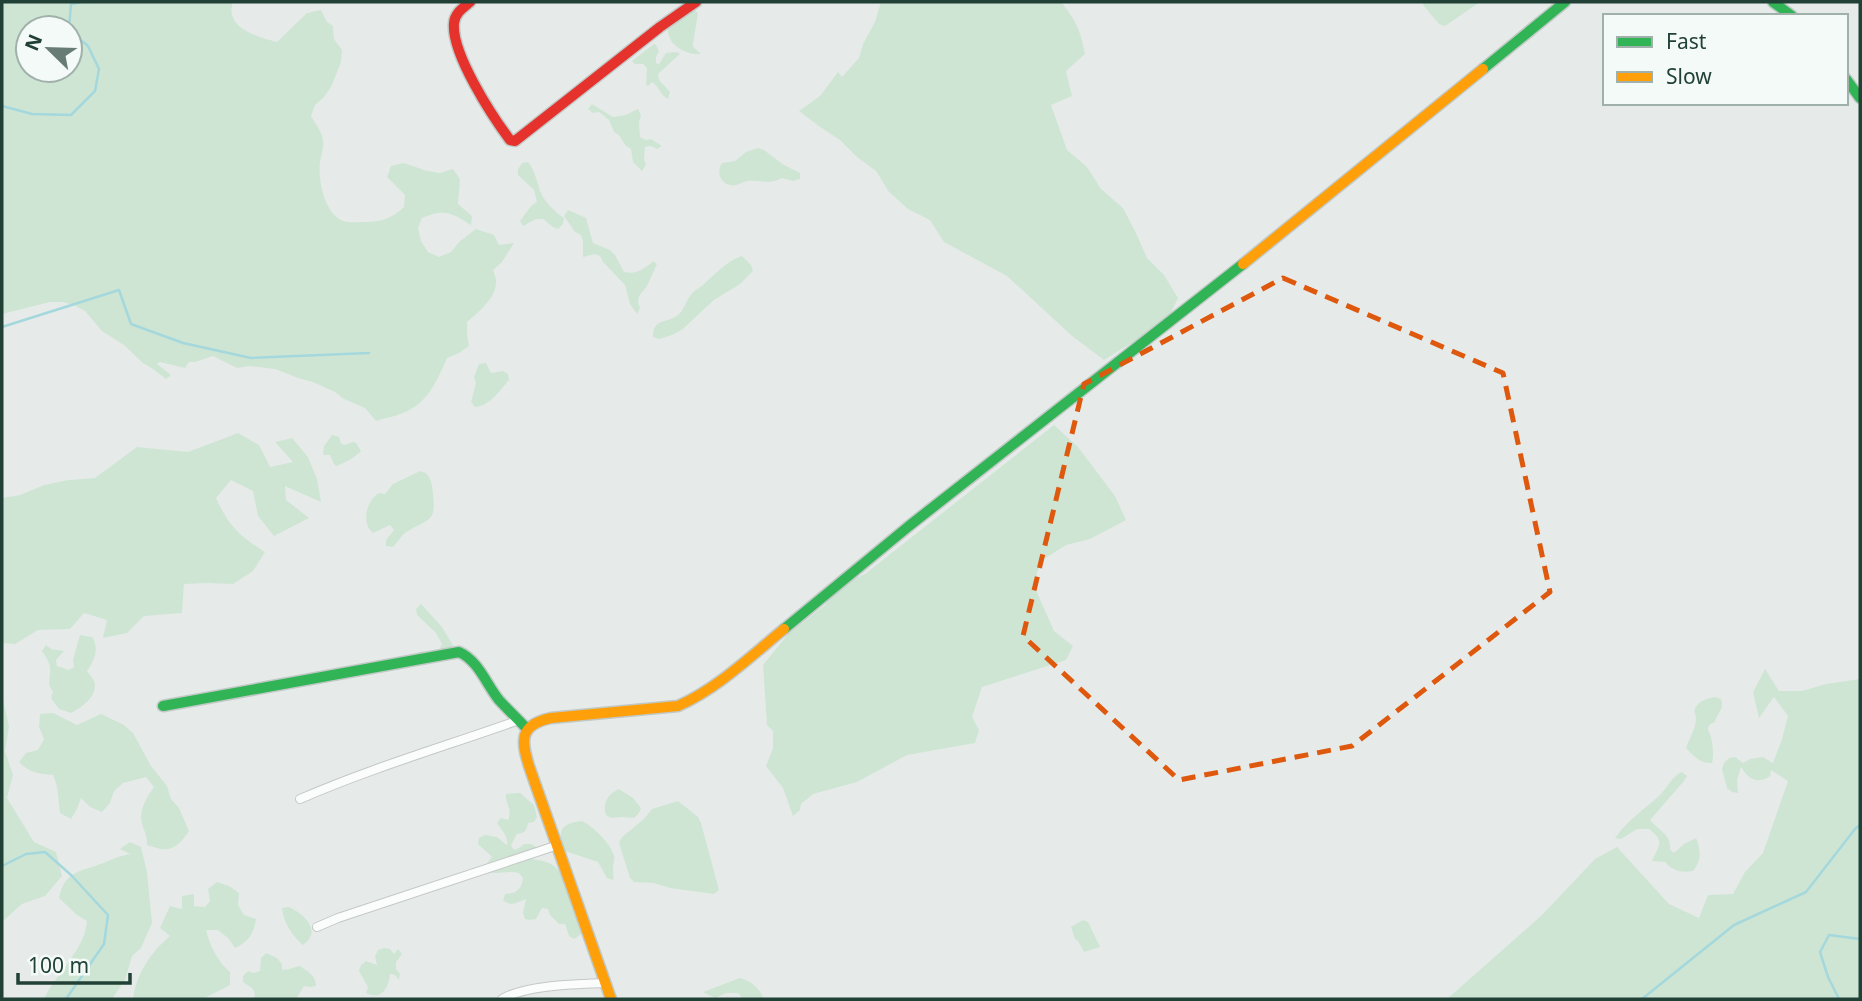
<svg xmlns="http://www.w3.org/2000/svg" width="1862" height="1001" viewBox="0 0 1862 1001" font-family="'Noto Sans',sans-serif">
<rect width="100%" height="100%" fill="#e6ebe9"/>
<path fill="#cee5d4" fill-rule="evenodd" d="M2 2H233C224 28 258 37 277 42L307 13 321 10 327 22 333 26 334 39 342 50 341 62 331 87 324 97 315 105 311 116C315 123 323 133 323 141 324 148 321 155 320 162 318 180 324 213 343 221 349 223 358 222 365 222 381 222 393 218 404 207L405 195 387 177 391 166 404 163 427 171 440 173 453 169 460 179 458 204 472 216 471 225C452 213 444 208 422 218L418 228 421 241 428 252 439 257 451 252 459 242 476 229 494 235 499 245 514 243 502 262 493 270C494 273 496 277 496 281 497 297 479 312 467 322V334L469 346 459 353 447 358C437 381 428 403 403 413 394 417 384 418 376 421L365 408 344 399 335 392 313 382 298 378 275 369 249 366 237 368 213 356 195 362H189L185 368 160 362 157 364 171 375 166 379 153 369 143 363 124 345 102 331 85 311 74 305 62 302H50L2 314ZM28 28H70V70H28Z
M881 2H1061C1076 20 1081 32 1085 54L1066 71 1072 96 1051 105 1067 150 1087 167 1101 189 1123 208 1136 233 1147 258 1164 275 1178 298 1167 321 1104 360 1072 336 1007 276 944 242 930 220 908 209 889 192 876 171 857 157 840 140 820 127 799 111 820 96 838 72 842 77 859 58 863 44 875 22Z
M1424 2H1480L1445 26 1439 24 1423 5Z
M692 10 696 11 698 13 693 44V47L701 54C686 55 666 45 668 27Z
M654 44 656 45 659 51 656 57V63L659 64 666 53 677 52 680 54 658 74 659 80 670 92 668 99C660 95 659 86 652 82L648 86 646 85 647 68 643 64H635L632 61Z
M592 104 613 117 626 115 638 109 641 115 639 122 640 137 646 140 651 139 662 146 657 149 651 146 645 147 644 159 646 165 642 171 633 162 631 149 626 146 619 135 614 132 609 120 599 112 593 113 588 109Z
M758 148 764 150 784 165 800 173V179L793 181 782 178C771 185 759 180 747 181 743 182 741 184 736 185 722 187 715 174 722 163L735 161 746 152Z
M528 162C535 170 537 183 541 193 545 202 556 213 564 218L563 224 558 229 553 227 543 219H536L523 226 520 221 531 206 537 202 534 190 518 175V169L522 163Z
M568 210 586 218 593 243 610 250 615 255 624 272C635 275 645 269 653 261L657 264 647 286 639 296 638 302 640 308 637 314 630 304 625 285 603 262 600 256 595 254 583 257V241L581 235 575 232 564 216Z
M742 256 751 265 753 271 740 284 714 300 703 310 683 329 672 335 659 339 653 337C653 317 668 324 679 314 684 310 686 301 690 296 695 289 702 287 707 281 719 271 727 261 742 256Z
M486 363 491 373 503 371 508 374 509 380C500 390 490 406 475 407L471 402 476 383 474 377 479 364Z
M1054 425 1078 447 1115 496 1126 520 1090 539 1066 545 1044 559 1037 572 1035 588 1054 631 1073 646 1066 660 982 687 972 717 979 730 975 743 907 755 857 782 813 794 801 804 800 810 793 816 783 788 766 766 773 748V731L767 725 763 665 789 633 825 605 834 592 849 581 865 574Z
M238 433 259 445 270 467 293 462 275 442 292 438 308 457 317 479 321 502 285 486 286 500 309 518 274 536 258 516 253 491 231 480 216 498C229 526 238 535 265 552L253 571 233 584 208 583 184 584 182 613 144 616 127 633 103 638 107 620 84 613 70 629 38 630 15 644 2 643V498L20 495 44 485 69 480 95 478 137 447 188 452Z
M332 435 339 437 341 443 344 445 353 442 356 443 361 451C357 456 343 464 336 466L334 464 330 455H324L323 453 324 446Z
M420 471 426 473C432 480 432 485 433 494 436 522 430 518 408 531 402 534 398 542 393 547L386 546V540L394 530 390 525 373 533C361 523 366 501 379 493L385 494 393 484Z
M421 604 442 627 455 649 417 655 418 652 439 650 442 644 436 633 417 615 416 609Z
M80 635 92 637C100 648 94 661 87 671 89 674 92 677 94 681 99 695 82 708 71 713L59 709 51 698 53 692C46 683 51 678 50 668 50 662 45 656 42 651L46 645 51 649 64 651 56 660 57 666 69 670 74 667 73 660Z
M1765 669 1779 691H1802L1826 684 1860 679V999H1447L1542 915 1595 859 1617 847 1669 904 1699 918 1708 895 1733 894 1745 872 1763 853 1788 781 1771 770 1770 776C1758 785 1748 779 1741 767L1737 780 1738 793 1732 792 1727 788 1722 769 1724 763 1729 758 1735 757 1743 763 1750 759 1763 757 1773 763 1782 739 1788 716 1774 697 1759 718 1753 692Z
M2 681 3 700 9 726 5 751 13 775 7 798 34 842 56 852 62 876 45 896 22 904 3 921 2 926Z
M1715 697 1721 699C1725 710 1717 712 1715 722L1709 725 1708 730C1713 738 1714 754 1712 763 1700 764 1694 756 1686 748 1690 736 1700 723 1694 711 1698 701 1704 699 1715 697Z
M53 713 77 725 101 714 124 725 133 733 151 766 167 786 171 799 179 808 189 831C176 850 169 853 147 845 147 835 145 833 142 824 138 811 147 797 154 787L146 777 123 783 114 791 110 803 102 812 90 807 81 798 77 809 71 819 60 813C58 800 59 788 53 775 39 774 30 773 19 762L26 753 38 750 44 739 39 727 40 714Z
M1682 772 1687 776 1684 781 1650 820C1658 830 1672 835 1670 849L1674 853 1684 844 1696 838C1701 851 1702 860 1693 871 1681 873 1673 871 1665 862L1652 861C1659 845 1665 841 1649 829H1637L1621 839 1615 838C1628 820 1643 810 1659 796 1667 788 1672 776 1682 772Z
M619 789 633 798 641 808 639 813 634 818 623 817 611 818 606 815C602 804 608 793 619 789Z
M520 793 534 805 537 817 534 822 528 823C527 831 524 833 517 834L511 845 514 850 519 848 524 844H531L536 847 533 852 532 859C543 861 553 862 560 872 563 878 564 882 569 887L583 929 580 935 574 939 569 936 565 924H559L550 915 548 909 542 908 536 919 530 920 525 919 523 913 526 899C516 903 511 907 503 900L505 894C516 894 522 889 523 878L519 873C508 870 499 875 488 872L484 867 492 857 478 844 479 838 485 835 497 837 507 845C508 834 502 832 497 823L501 818 508 820C513 808 505 805 506 794Z
M678 801 698 817 701 823 719 890 714 894 670 888 654 883 634 882 630 878 619 843 622 837 644 819 652 809Z
M582 821C594 827 611 844 614 856 615 860 613 864 613 868 613 872 614 876 613 880L607 878 598 862 565 851C557 831 559 824 582 821Z
M130 842 141 847 147 872 152 923 141 948 132 956 125 980 112 999H44C56 973 85 950 87 921L77 915 59 898C64 873 77 872 98 865 109 861 118 856 130 854L120 849Z
M217 882 229 886 239 893 238 905 244 915 256 919C254 934 248 942 235 948L228 938 218 930H206C210 946 218 962 230 972V985L203 999H133C136 974 151 952 170 936L160 928 170 906 182 909V896L194 894V906L205 907 210 901 208 889Z
M289 907C304 914 323 931 303 945 293 937 283 922 282 908Z
M1083 920 1088 922 1100 947 1084 952 1078 941 1075 939 1071 927Z
M384 948 390 949 394 954 398 949 402 954 396 962V969L400 974 399 980 395 975 390 974C389 987 382 1001 366 993L368 987 359 971 361 965 366 961 377 965 375 956 378 950Z
M266 953 277 958 282 964V970C289 970 293 967 300 966 308 972 316 975 316 986L310 987 304 986 296 999H254L255 995 253 989 243 982V976L248 971 253 973 260 971 261 958Z
M740 978C753 982 758 987 764 999H743L738 993H726L715 998 703 992Z"/>
<g fill="none" stroke-linecap="round" stroke-linejoin="round">
<path stroke="#a4d8dc" stroke-width="2.5" d="M71 4 82 2
M69 28 71 4 73 2
M2 106 32 114 71 115 95 91 99 69 88 46 70 31
M2 327 119 290 131 324 183 343 251 358 369 353
M2 866 26 854 45 852 71 875 108 915 104 944 66 999
M1642 999 1734 925 1806 892 1855 829 1860 825
M1839 999 1828 977 1820 952 1829 935 1860 939"/>
<defs>
<path id="street" d="M300 799C371 768 446 746 519 720
M317 927 338 918 555 846
M502 999C526 985 575 984 604 983"/>
<path id="fast" d="M1773 2 1792 16
M1483 69 1565 2
M1846 79 1860 98
M784 629 909 526 1243 264
M163 706 459 652C479 661 486 684 499 700 508 710 518 719 527 729"/>
<path id="slow" d="M1243 264 1483 69
M611 999 530 769C521 742 518 725 551 718L678 706C718 688 751 656 784 629"/>
<path id="jam" d="M470 2C463 8 455 13 454 23 451 53 492 116 510 140L515 141 660 27 696 2"/>
</defs>
<use href="#street" stroke="#c3c8c6" stroke-width="10"/>
<use href="#fast" stroke="#c1c9c6" stroke-width="13"/>
<use href="#slow" stroke="#c1c9c6" stroke-width="13"/>
<use href="#jam" stroke="#c1c9c6" stroke-width="13"/>
<use href="#street" stroke="#fbfcfc" stroke-width="8"/>
<use href="#fast" stroke="#30b455" stroke-width="10"/>
<use href="#slow" stroke="#ff9f0a" stroke-width="10"/>
<use href="#jam" stroke="#e5322d" stroke-width="10"/>
</g>
<path fill="none" stroke="#de580e" stroke-width="5" stroke-dasharray="14 9" stroke-linejoin="round" d="M1283 278 1503 373 1550 592 1352 746 1179 780 1023 636 1084 384Z"/>
<rect width="1862" height="1001" fill="none" stroke="#214136" stroke-width="7"/>
<rect x="1603" y="14" width="245" height="91" fill="#f4faf7" stroke="#a0b0aa" stroke-width="2"/>
<rect x="1617" y="37" width="35" height="10" fill="#30b455" stroke="#a0b0aa" stroke-width="2"/>
<text x="1666" y="49" font-size="21" fill="#214136">Fast</text>
<rect x="1617" y="72" width="35" height="10" fill="#ff9f0a" stroke="#a0b0aa" stroke-width="2"/>
<text x="1666" y="84" font-size="21" fill="#214136">Slow</text>
<g transform="translate(49 49) rotate(293)"><circle r="33" fill="#f4faf7" stroke="#a0b0aa" stroke-width="2"/>
<path d="M0-5L12 26L0 18L-12 26Z" fill="#667c75"/>
<text y="-10" font-size="19" font-weight="bold" text-anchor="middle" fill="#214136">N</text>
</g>
<path d="M18 973v10h112v-10" fill="none" stroke="#214136" stroke-width="3.5"/>
<text x="28" y="973" font-size="21" fill="#214136" stroke="#f4faf7" stroke-width="5" paint-order="stroke">100 m</text>
</svg>
